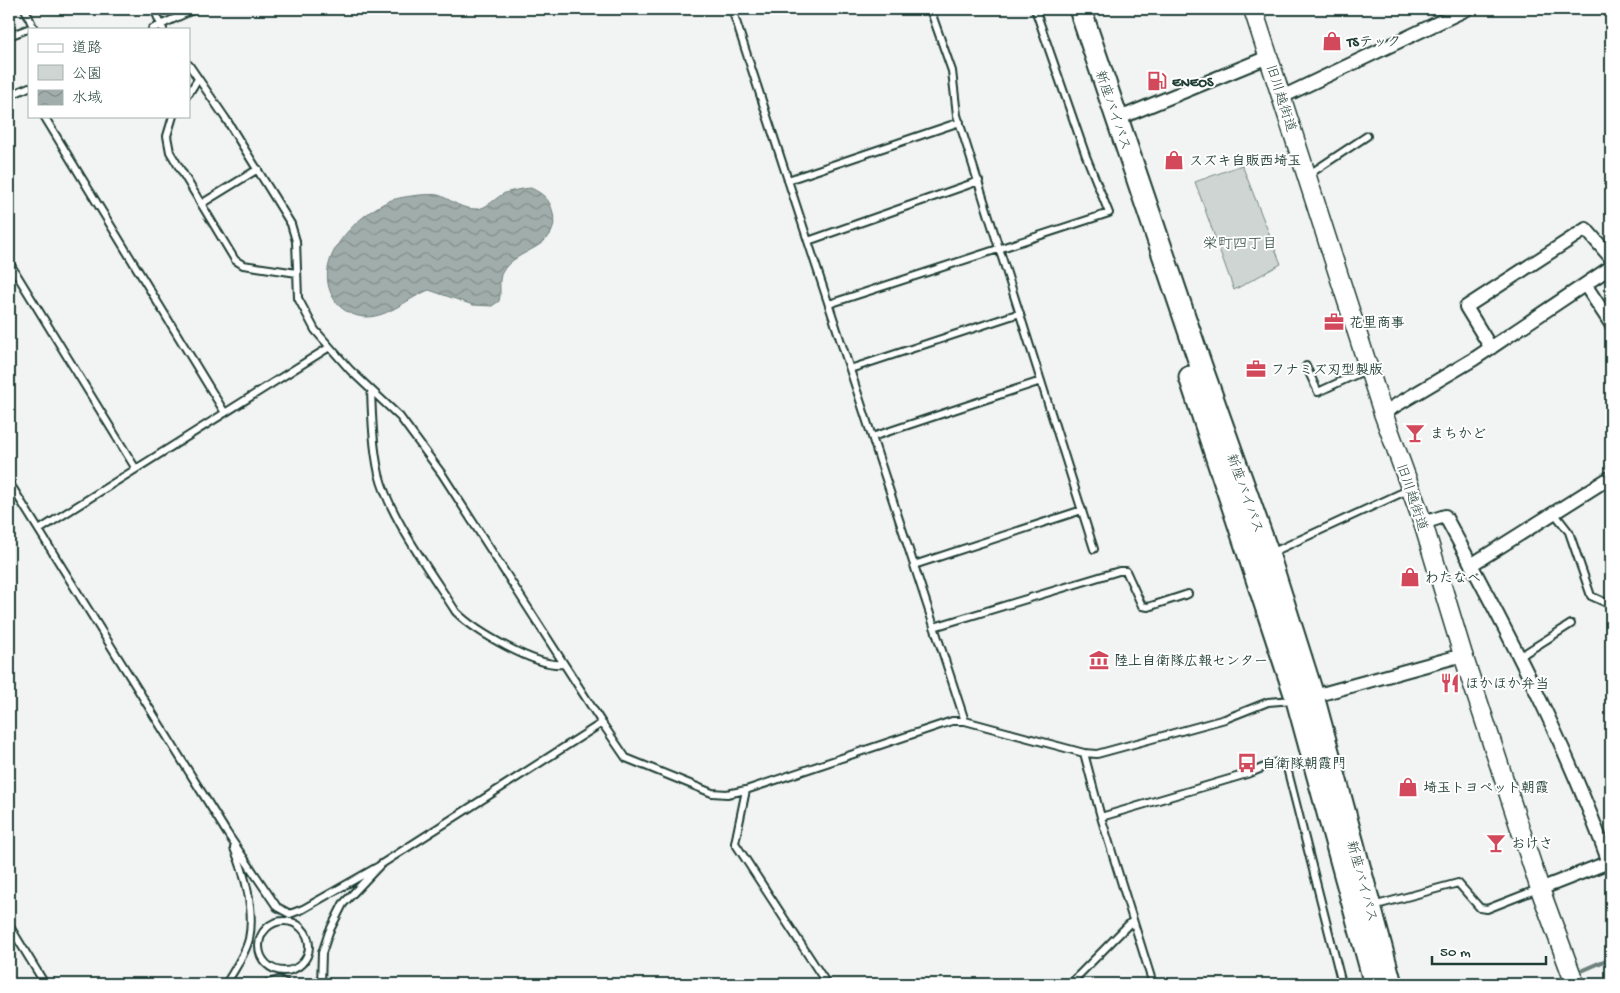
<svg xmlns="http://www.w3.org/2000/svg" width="1620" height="993" viewBox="0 0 1620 993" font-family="'Gochi Hand','Klee One',sans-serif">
<defs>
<pattern id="water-waves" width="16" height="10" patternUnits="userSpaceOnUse" patternTransform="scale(1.25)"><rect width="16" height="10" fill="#a1adaa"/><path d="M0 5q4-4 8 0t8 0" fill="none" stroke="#838e8b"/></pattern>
</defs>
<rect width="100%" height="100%" fill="#f2f3f3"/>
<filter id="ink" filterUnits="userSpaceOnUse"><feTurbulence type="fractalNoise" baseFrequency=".02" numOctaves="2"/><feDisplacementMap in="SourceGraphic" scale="10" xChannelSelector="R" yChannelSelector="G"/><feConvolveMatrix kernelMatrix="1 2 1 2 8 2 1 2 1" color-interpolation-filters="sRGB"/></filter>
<g filter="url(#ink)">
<path fill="#ced5d3" stroke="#768984" d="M1242 165 1281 264 1234 290 1195 182Z"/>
<path fill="url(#water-waves)" stroke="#6d807b" d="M531 188C543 194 550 199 553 213 561 249 516 248 503 271 497 280 502 291 499 301L492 306 473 305 429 290C408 298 389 317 366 317 356 317 342 311 336 302 308 263 354 217 389 201 398 197 433 192 441 196 453 201 461 209 476 209 487 209 496 197 505 193 514 190 522 189 531 188Z"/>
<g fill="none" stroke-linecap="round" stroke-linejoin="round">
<path stroke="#6d807b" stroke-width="4.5" d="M1581 971 1611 958"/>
<defs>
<path id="service" d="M25 9 34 29
M154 9 163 29
M732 9 965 721
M930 9 952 71 957 115 1094 549
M152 29 195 9
M9 36 33 27
M189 65 226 119 291 224 296 241 298 298 315 330 350 370 400 417 442 474 602 723
M189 93 198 79
M9 96 29 87
M44 116 225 413
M173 116 167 136 170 152 235 260 243 265 297 273
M1308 175 1367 136
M788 180 960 122
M201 204 258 169
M808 241 979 181
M9 262 136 469
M829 304 1109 213 1086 156 1035 9
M1306 366 1318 392 1368 369
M850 369 1020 313
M371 390C372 418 373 447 379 474 389 516 432 574 456 612 475 631 537 668 564 664
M872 437 1041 381
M9 482 227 833 277 907 290 914 303 909 377 867
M1555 514 1569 532 1591 596 1611 605
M39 530 328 348
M1271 553 1410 489
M914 565 1082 510
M934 627 1119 571H1126L1142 606 1148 607 1188 594
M1519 657 1571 624
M1084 753 1097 754 1225 719 1268 702 1293 700
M746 790 735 843 827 984
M1101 817 1250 773 1277 762 1286 764 1342 984
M1373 906 1458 883 1480 908 1487 909 1538 889
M259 946a25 25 0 1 1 50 0a25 25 0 1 1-50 0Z
M9 925 45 984
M226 984C234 970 245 955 249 939 255 910 245 874 234 848
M265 984 279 980 287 984
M321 984 322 953 329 932 343 904 380 865 602 723 626 758 712 793 727 794 746 790 952 721H965L1084 753 1101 817 1153 984
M1070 984 1133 920"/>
<path id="minor" d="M1282 97 1467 9
M1117 119 1268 57
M1586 286 1611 324
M1491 348 1466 307 1586 229 1611 258
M1383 413 1474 359 1611 267
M1423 523 1445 516C1507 630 1567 745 1611 868
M1471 565 1611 477
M1307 698 1463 655
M1540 889 1609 862"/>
<path id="secondary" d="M1253 9 1383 413 1423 523 1463 655 1540 889 1575 984"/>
<path id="trunk" d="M1080 9 1201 366 1268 554 1313 696 1391 984
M1190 377 1297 700 1375 984"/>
</defs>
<use href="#service" stroke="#1f3d34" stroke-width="10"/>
<use href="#minor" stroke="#1f3d34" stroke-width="16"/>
<use href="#secondary" stroke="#1f3d34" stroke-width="21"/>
<use href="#trunk" stroke="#1f3d34" stroke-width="25"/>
<use href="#service" stroke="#fff" stroke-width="6"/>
<use href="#minor" stroke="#fff" stroke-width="12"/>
<use href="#secondary" stroke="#fff" stroke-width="18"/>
<use href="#trunk" stroke="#fff" stroke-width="21"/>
</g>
</g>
<defs>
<symbol id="shop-bare" viewBox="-9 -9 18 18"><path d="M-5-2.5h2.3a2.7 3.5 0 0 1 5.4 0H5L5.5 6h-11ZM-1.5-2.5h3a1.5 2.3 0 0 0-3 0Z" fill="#d1495b" stroke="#fff" stroke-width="2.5" paint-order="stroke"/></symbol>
<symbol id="fuel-bare" viewBox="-9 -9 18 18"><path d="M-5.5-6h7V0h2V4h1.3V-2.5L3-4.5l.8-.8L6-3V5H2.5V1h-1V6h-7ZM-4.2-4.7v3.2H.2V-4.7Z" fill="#d1495b" stroke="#fff" stroke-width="2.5" paint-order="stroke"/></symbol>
<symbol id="office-bare" viewBox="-9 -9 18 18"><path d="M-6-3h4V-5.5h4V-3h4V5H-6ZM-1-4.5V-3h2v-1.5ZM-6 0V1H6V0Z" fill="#d1495b" stroke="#fff" stroke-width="2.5" paint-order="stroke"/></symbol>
<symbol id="bar-bare" viewBox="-9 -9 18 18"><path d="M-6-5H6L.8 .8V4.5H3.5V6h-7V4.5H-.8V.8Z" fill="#d1495b" stroke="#fff" stroke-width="2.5" paint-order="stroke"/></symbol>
<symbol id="museum-bare" viewBox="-9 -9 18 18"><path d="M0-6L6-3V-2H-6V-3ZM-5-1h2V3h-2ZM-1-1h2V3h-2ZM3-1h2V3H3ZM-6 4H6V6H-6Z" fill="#d1495b" stroke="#fff" stroke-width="2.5" paint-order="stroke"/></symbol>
<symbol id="restaurant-bare" viewBox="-9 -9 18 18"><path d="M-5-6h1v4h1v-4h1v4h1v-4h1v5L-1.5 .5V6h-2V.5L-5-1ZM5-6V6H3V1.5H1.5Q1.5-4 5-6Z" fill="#d1495b" stroke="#fff" stroke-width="2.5" paint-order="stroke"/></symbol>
<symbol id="bus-bare" viewBox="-9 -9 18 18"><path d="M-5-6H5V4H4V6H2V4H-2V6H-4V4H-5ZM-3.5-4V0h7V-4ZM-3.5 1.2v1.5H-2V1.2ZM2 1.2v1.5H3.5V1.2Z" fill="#d1495b" stroke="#fff" stroke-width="2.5" paint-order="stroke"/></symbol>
</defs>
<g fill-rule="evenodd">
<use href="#shop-bare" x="1318" y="27" width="28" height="28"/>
<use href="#fuel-bare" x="1143" y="67" width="28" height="28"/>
<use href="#shop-bare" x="1160" y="146" width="28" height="28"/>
<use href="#office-bare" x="1320" y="308" width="28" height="28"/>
<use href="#office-bare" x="1242" y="355" width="28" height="28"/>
<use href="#bar-bare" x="1401" y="419" width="28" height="28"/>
<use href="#shop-bare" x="1396" y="563" width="28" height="28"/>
<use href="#museum-bare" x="1085" y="646" width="28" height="28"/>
<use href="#restaurant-bare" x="1436" y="669" width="28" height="28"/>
<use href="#bus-bare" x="1233" y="749" width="28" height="28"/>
<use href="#shop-bare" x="1394" y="773" width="28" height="28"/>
<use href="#bar-bare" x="1482" y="829" width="28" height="28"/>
</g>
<g text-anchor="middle" stroke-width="4" stroke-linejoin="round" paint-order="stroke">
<g font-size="14" font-weight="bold" fill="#1f3d34" stroke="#fff" text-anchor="start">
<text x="1347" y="46">TSテック</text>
<text x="1172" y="86">ENEOS</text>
<text x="1189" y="165">スズキ自販西埼玉</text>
<text x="1349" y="327">花里商事</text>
<text x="1271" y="374">フナミズ刃型製版</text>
<text x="1430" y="438">まちかど</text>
<text x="1425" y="582">わたなべ</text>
<text x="1114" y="665">陸上自衛隊広報センター</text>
<text x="1465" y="688">ほかほか弁当</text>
<text x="1262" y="768">自衛隊朝霞門</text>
<text x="1423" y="792">埼玉トヨペット朝霞</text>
<text x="1511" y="848">おけさ</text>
</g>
<g font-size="14" fill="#1f3d34" stroke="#fff">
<text transform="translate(1282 98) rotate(72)" y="5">旧川越街道</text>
<text transform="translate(1114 110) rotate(71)" y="5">新座バイパス</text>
<text transform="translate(1246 493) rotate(70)" y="5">新座バイパス</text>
<text transform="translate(1413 497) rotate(71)" y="5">旧川越街道</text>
<text transform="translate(1363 881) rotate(75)" y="5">新座バイパス</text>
</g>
<g font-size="15" fill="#1f3d34" stroke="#fff">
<text x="1240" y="248">栄町四丁目</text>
</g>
</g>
<rect width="1620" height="993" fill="none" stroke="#fff" stroke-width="30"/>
<rect x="15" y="15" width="1590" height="963" fill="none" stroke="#1f3d34" stroke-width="2" filter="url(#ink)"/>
<rect x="28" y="28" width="162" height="90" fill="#ffffff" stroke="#a5b1ae"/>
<rect x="38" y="44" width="25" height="8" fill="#ffffff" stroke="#a5b1ae"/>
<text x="72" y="52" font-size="15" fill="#1f3d34">道路</text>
<rect x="38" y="65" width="25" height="15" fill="#ced5d3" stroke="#a5b1ae"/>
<text x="72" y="78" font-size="15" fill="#1f3d34">公園</text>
<rect x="38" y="90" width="25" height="15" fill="url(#water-waves)" stroke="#a5b1ae"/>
<text x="72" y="102" font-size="15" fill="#1f3d34">水域</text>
<path d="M1432 956v8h114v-8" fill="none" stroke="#1f3d34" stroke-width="2.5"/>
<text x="1440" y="956" font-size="15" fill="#1f3d34" stroke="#ffffff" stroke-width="4" paint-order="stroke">50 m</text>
</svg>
